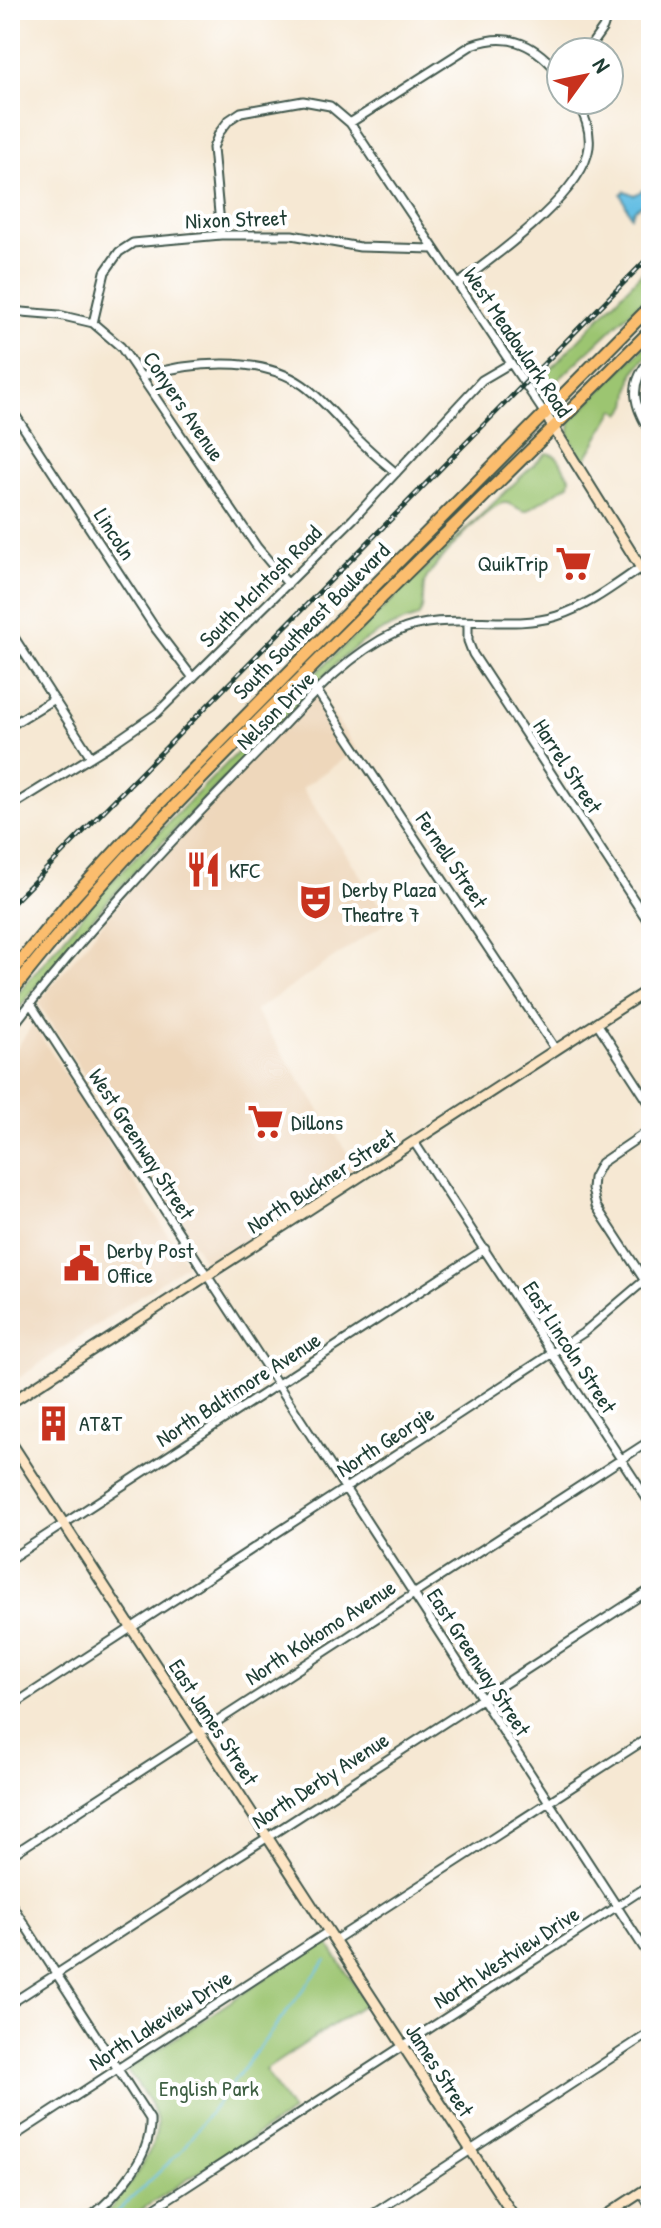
<svg xmlns="http://www.w3.org/2000/svg" width="661" height="2228" viewBox="0 0 661 2228" font-family="'Patrick Hand',sans-serif">
<rect width="100%" height="100%" fill="#fff"/>
<filter id="ink" filterUnits="userSpaceOnUse"><feTurbulence type="fractalNoise" baseFrequency=".0125" numOctaves="2"/><feDisplacementMap in="SourceGraphic" scale="16" xChannelSelector="R" yChannelSelector="G"/><feConvolveMatrix kernelMatrix="1 2 1 2 8 2 1 2 1" color-interpolation-filters="sRGB"/></filter>
<filter id="wash" filterUnits="userSpaceOnUse"><feTurbulence type="fractalNoise" baseFrequency=".006" numOctaves="4" result="noise"/><feDisplacementMap in="SourceGraphic" scale="32" xChannelSelector="R" yChannelSelector="G"/><feGaussianBlur stdDeviation="1.8" result="paint"/><feColorMatrix in="noise" values="0 0 0 0 0 0 0 0 0 0 0 0 0 0 0 0 0 1.4 0 .05"/><feComposite in="paint" operator="in"/></filter>
<g filter="url(#wash)">
<rect width="100%" height="100%" fill="#f6e8d3"/>
<path fill="#eed7bb" d="M317 691 357 750 302 788 390 920 255 1011 358 1169 211 1264 204 1260 38 1003 154 860Z
M33 1024 187 1264 10 1384V1058Z"/>
<path fill="#9cc571" stroke="#5e8152" stroke-width="2" d="M651 263V292L553 385 546 374Z
M651 340V351L633 373 628 405 621 414 615 409 584 462 569 436 571 421Z
M546 453C563 455 560 467 570 477L569 484 526 511C517 511 514 502 504 503 490 503 431 567 425 581 421 593 426 607 418 617 385 627 361 640 336 664 225 780 105 891 10 1021V1003L101 893 173 818 317 672Z
M325 1939 366 2003 265 2070 292 2112 128 2218H101C120 2199 163 2145 156 2118 152 2101 136 2084 127 2070Z"/>
<path fill="#66bfe4" stroke="#427e8c" stroke-width="2" d="M651 180V198L634 210 631 216 621 194 625 191 634 195 643 190Z"/>
<g fill="none" stroke-linecap="round" stroke-linejoin="round">
<path stroke="#66bfe4" stroke-width="2" d="M111 2218 180 2152 326 1960"/>
</g>
</g>
<g filter="url(#ink)">
<g fill="none" stroke-linecap="round" stroke-linejoin="round">
<defs>
<path id="street" d="M586 52 603 28 609 10
M350 123 472 45C510 31 537 45 561 76
M221 235 213 148 219 133 229 120 241 112 303 101 330 106 350 123 545 414
M458 284C494 257 584 193 589 147 591 129 584 115 576 100
M10 311 59 315 93 323 121 347 257 547 288 584
M93 323 105 272 119 252 133 243 221 235H292L360 247 433 249
M651 359C627 384 634 407 651 433
M143 376C190 362 260 355 303 385 321 398 336 416 351 432 365 447 381 460 396 473
M10 407 155 628 193 678
M468 622V641L473 654 651 926
M10 631 91 757
M317 691 556 1050
M10 726 54 699
M10 807 115 742 157 713 353 519 482 380 511 363
M30 1003 651 1959
M597 1023 651 1106
M10 1030C86 930 172 840 260 750 301 708 342 657 396 632 445 609 506 632 557 616 592 605 621 580 651 561
M414 1142 651 1505
M645 1281 596 1206 592 1189 593 1178 601 1163 651 1129
M10 1559 485 1249
M10 1707 583 1333 651 1275
M10 1856 651 1440
M10 1902 150 2119C152 2157 117 2196 89 2218
M335 1940 651 1736
M10 2004 651 1589
M10 2139 329 1931
M641 2192 651 2208
M139 2218 651 1884
M367 2218 651 2032"/>
<path id="secondary" d="M545 414 651 584
M10 1403 651 988
M10 1441 515 2218
M602 2218 651 2186"/>
<path id="primary" d="M10 974 69 902 157 806 651 306
M10 994C93 887 189 790 285 694 406 572 530 452 651 330"/>
</defs>
<use href="#street" stroke="#3f574c" stroke-width="11"/>
<use href="#secondary" stroke="#3f574c" stroke-width="13"/>
<use href="#primary" stroke="#3f574c" stroke-width="15"/>
<use href="#street" stroke="#fff" stroke-width="7"/>
<use href="#secondary" stroke="#fde5c5" stroke-width="9"/>
<use href="#primary" stroke="#fbbd6e" stroke-width="11"/>
<defs>
<path id="rail" d="M10 906 651 255"/>
</defs>
<use href="#rail" stroke="#1f3d34" stroke-width="5"/>
<use href="#rail" stroke="#fff" stroke-width="2" stroke-dasharray="6" stroke-linecap="butt"/>
</g>
</g>
<defs>
<symbol id="supermarket-bare" viewBox="-9 -9 18 18"><path d="M-6-5.5h2.5l.6 2H6L4.5 2H-2.5L-4.4-4H-6ZM-1.5 3.2a1.3 1.3 0 1 0 .1 0ZM3 3.2a1.3 1.3 0 1 0 .1 0Z" fill="#c8321e" stroke="#fff" stroke-width="2.5" paint-order="stroke"/></symbol>
<symbol id="restaurant-bare" viewBox="-9 -9 18 18"><path d="M-5-6h1v4h1v-4h1v4h1v-4h1v5L-1.5 .5V6h-2V.5L-5-1ZM5-6V6H3V1.5H1.5Q1.5-4 5-6Z" fill="#c8321e" stroke="#fff" stroke-width="2.5" paint-order="stroke"/></symbol>
<symbol id="theatre-bare" viewBox="-9 -9 18 18"><path d="M-5-5.5Q0-4 5-5.5V0Q5 5 0 6Q-5 5-5 0ZM-3.3-2.5H-1v1.5H-3.3ZM1-2.5H3.3v1.5H1ZM-2.8 1Q0 5.5 2.8 1Z" fill="#c8321e" stroke="#fff" stroke-width="2.5" paint-order="stroke"/></symbol>
<symbol id="civic-bare" viewBox="-9 -9 18 18"><path d="M-.6-6.5H3V-4.5H.6V-3L4-1V1h2V6H-6V1h2V-1L-.6-3ZM-1.2 2.5V6h2.4V2.5Z" fill="#c8321e" stroke="#fff" stroke-width="2.5" paint-order="stroke"/></symbol>
<symbol id="building-bare" viewBox="-9 -9 18 18"><path d="M-4-6H4V6H1V3H-1V6H-4ZM-2.5-4.3h1.7v1.8h-1.7ZM.8-4.3h1.7v1.8H.8ZM-2.5-1h1.7V.8h-1.7ZM.8-1h1.7V.8H.8Z" fill="#c8321e" stroke="#fff" stroke-width="2.5" paint-order="stroke"/></symbol>
</defs>
<g fill-rule="evenodd">
<use href="#supermarket-bare" x="548" y="538" width="51" height="51"/>
<use href="#restaurant-bare" x="178" y="844" width="51" height="51"/>
<use href="#theatre-bare" x="290" y="876" width="51" height="51"/>
<use href="#supermarket-bare" x="240" y="1096" width="51" height="51"/>
<use href="#civic-bare" x="56" y="1238" width="51" height="51"/>
<use href="#building-bare" x="28" y="1398" width="51" height="51"/>
</g>
<g text-anchor="middle" stroke-width="8" stroke-linejoin="round" paint-order="stroke">
<g font-size="22" fill="#1f3d34" stroke="#fff">
<text transform="translate(236 219) rotate(-2)" y="8">Nixon Street</text>
<text transform="translate(518 342) rotate(56)" y="8">West Meadowlark Road</text>
<text transform="translate(184 406) rotate(56)" y="8">Conyers Avenue</text>
<text transform="translate(115 534) rotate(57)" y="8">Lincoln</text>
<text transform="translate(260 586) rotate(-45)" y="8">South McIntosh Road</text>
<text transform="translate(311 621) rotate(-45)" y="8">South Southeast Boulevard</text>
<text transform="translate(275 710) rotate(-45)" y="8">Nelson Drive</text>
<text transform="translate(568 766) rotate(57)" y="8">Harrel Street</text>
<text transform="translate(452 860) rotate(56)" y="8">Fernell Street</text>
<text transform="translate(142 1144) rotate(57)" y="8">West Greenway Street</text>
<text transform="translate(321 1181) rotate(-33)" y="8">North Buckner Street</text>
<text transform="translate(570 1347) rotate(57)" y="8">East Lincoln Street</text>
<text transform="translate(238 1389) rotate(-33)" y="8">North Baltimore Avenue</text>
<text transform="translate(385 1441) rotate(-33)" y="8">North Georgie</text>
<text transform="translate(320 1632) rotate(-33)" y="8">North Kokomo Avenue</text>
<text transform="translate(479 1662) rotate(57)" y="8">East Greenway Street</text>
<text transform="translate(214 1722) rotate(57)" y="8">East James Street</text>
<text transform="translate(320 1780) rotate(-33)" y="8">North Derby Avenue</text>
<text transform="translate(506 1957) rotate(-33)" y="8">North Westview Drive</text>
<text transform="translate(160 2020) rotate(-33)" y="8">North Lakeview Drive</text>
<text transform="translate(440 2070) rotate(57)" y="8">James Street</text>
</g>
<g font-size="22" fill="#1f3d34" stroke="#fff" text-anchor="start">
<text x="548" y="571" text-anchor="end">QuikTrip</text>
<text x="229" y="878">KFC</text>
<text x="342" y="897">Derby Plaza<tspan x="342" dy="25">Theatre 7</tspan></text>
<text x="291" y="1130">Dillons</text>
<text x="107" y="1258">Derby Post<tspan x="107" dy="25">Office</tspan></text>
<text x="79" y="1431">AT&amp;T</text>
</g>
<g font-size="22" fill="#3e5f43" stroke="#fff">
<text x="209" y="2096">English Park</text>
</g>
</g>
<rect width="661" height="2228" fill="none" stroke="#fff" stroke-width="40"/>
<g transform="translate(585 76) rotate(57)"><circle r="38" fill="#ffffff" stroke="#a5b1ae" stroke-width="2"/>
<path d="M0-6L14 30L0 20L-14 30Z" fill="#c8321e"/>
<text y="-12" font-size="22" font-weight="bold" text-anchor="middle" fill="#1f3d34">N</text>
</g>
</svg>
